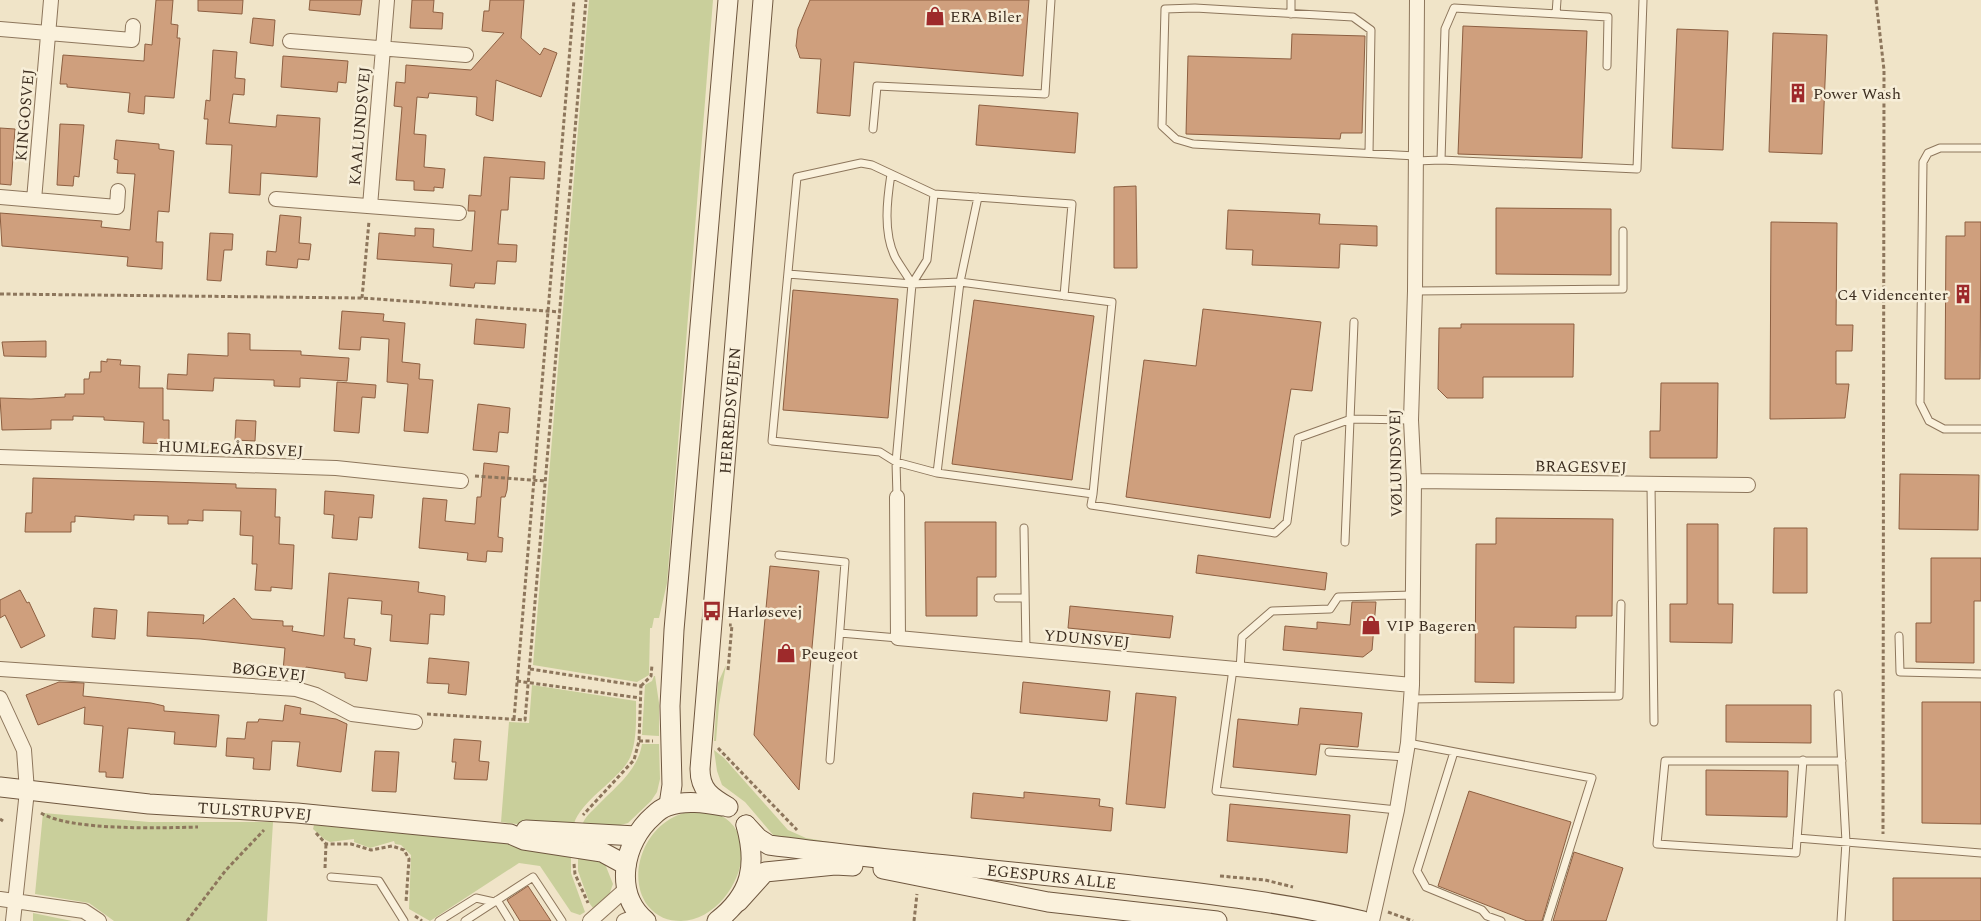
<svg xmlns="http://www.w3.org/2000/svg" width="1981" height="921" viewBox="0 0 1981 921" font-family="Spectral,serif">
<rect width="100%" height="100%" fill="#f0e4c8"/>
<path fill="#c9cf9b" d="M589 0H713L667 583 659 618H654L652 628H650L649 675 637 682 533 665Z
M726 665 719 705 716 741H714L718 683Z
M654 676H655L659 703V736L642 735 645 685 652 681Z
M532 685 636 701C636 719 637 738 631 755 624 777 581 799 574 824L525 825 501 822 509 722 529 723Z
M642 744H659L660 779 657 792 651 801 628 823 617 826 582 825C585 817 591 812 597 806 614 788 638 771 642 744Z
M714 750 724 758 788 830 806 838 859 847 774 836 745 802 722 785 717 771Z
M694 809C702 811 713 811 720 815 768 840 729 921 681 921 668 921 657 917 648 906 629 881 640 842 663 824 673 816 683 813 694 809Z
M43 813 149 822H273L267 921H114L89 903 35 894Z
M314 825 521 844 571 852V873L585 912 580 915 571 912 540 866 519 863 430 921 409 909 411 855 401 845 395 844 394 841 370 848 354 842V839L330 842 324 839 313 829Z
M588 854 605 864 613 884 609 895 593 908 590 904 578 871V856Z
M33 913 72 921H33Z"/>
<path fill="#cf9f7d" stroke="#8d5f41" d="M156 0H173L171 24 178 25 177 38H180L174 98 145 96 144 114 128 112 130 93 67 87V84H60L63 55 144 61 145 44 152 45Z
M198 0H243L242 14 198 11Z
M310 0H362L360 15 309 10Z
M412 0H434L433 12 443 13 442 29 410 28Z
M490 0H524L521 38 540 55 544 48 557 53 541 97 496 80 493 121 476 115 477 97 429 93 428 98 417 97 414 134 426 135 424 167 445 169 443 188 434 187V191L414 190V181L396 180 402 107 394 106 396 82 405 83 406 65 471 70 504 33 482 31 484 11H489Z
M810 0H1029L1023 76 854 62 850 116 817 113 821 59 800 58 796 46 798 29Z
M253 18 275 20 273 46 250 43Z
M1463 26 1587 31 1582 158 1458 154Z
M1677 29 1728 31 1723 150 1672 148Z
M1773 33 1827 35 1822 154 1769 152Z
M1292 34 1365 36 1362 133H1341L1340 139 1186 134 1188 56 1291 59Z
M213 50 237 52 235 78 245 79 244 95 233 94 229 123 276 127 277 115 320 118 317 177 261 173 260 195 229 193 232 145 206 144 208 119H204L206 100 210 101Z
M283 56 348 61 346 83 338 82 337 92 281 87Z
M979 105 1078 113 1075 153 976 145Z
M60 124 84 125 79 177 74 176 73 186 57 185Z
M0 128 15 129 11 185 0 184Z
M116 140 159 144V149L174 151 169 212 158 211 156 242H163L162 269 127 266 128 257 2 246 0 213 102 221 101 227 130 230 135 174 117 173 118 160 114 159Z
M484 157 545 162 544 179 510 177 508 210H501L498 244 517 245 516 262 497 261 495 284 475 283 474 288 450 286 452 264 377 259 379 233 415 236V228L434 229 433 247 472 251 475 211H468L469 195 481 196Z
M1136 186 1137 268H1114V187Z
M1496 208 1611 209V275L1496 274Z
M1228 210 1320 214 1319 224 1377 226V246L1340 244 1339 268 1252 265 1253 250 1226 249Z
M280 215 301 217 299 243 311 244 309 260 298 259 297 268 266 265 267 251 276 252Z
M1771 222 1837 223 1836 325H1853L1852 351H1836V384H1849L1845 418 1770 419Z
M1965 222H1981L1980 379H1945L1946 236H1965Z
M210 233 233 234 232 250H224L221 281 207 280Z
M793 290 898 299 888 418 783 410Z
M974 300 1094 316 1072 480 952 464Z
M1203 309 1321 322 1312 391 1291 389 1270 518 1126 497 1144 360 1196 366Z
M342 311 384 314 383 321 405 323 402 362 420 364 419 379 433 380 428 433 404 431 408 384 387 382 389 339 361 337 360 350 339 349Z
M476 319 526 324 524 348 474 344Z
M1461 324H1574L1573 377H1483V398H1447L1438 389 1439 328H1461Z
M228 333 250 334V350L301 351V355L349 358 347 381 300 378V387L274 386V380L214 378 213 391 167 389 168 374 187 375 188 354 228 356Z
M46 341V357L4 356 2 342Z
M107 359 121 360 120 365 140 366 139 388H163V420H169V444L143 443 144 422 104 420V417L73 416V420H51V429L2 430 0 398 31 399 65 397V394H84V379H89L90 372H101V361L107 362Z
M337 382 376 385 375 398 362 397 359 433 334 431Z
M1661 383H1718L1717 458H1650V431H1660Z
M478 404 510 408 508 433 499 432 497 452 473 450Z
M236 420 256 421 255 441 235 440Z
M484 463 509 466 507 490 505 497H501L498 537 503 538 502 552 487 551 486 562 467 560 468 553 419 548 423 498 447 500 445 521 475 524 477 497H481Z
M1900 474 1979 475 1978 530 1899 529Z
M33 478 236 484V488L276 489 275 517H280L279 544 294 545 292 589 271 587V591L255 590 257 564H252L253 536 240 535 241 511 203 510V521L188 520V524H168V516L134 515V520L75 516V522H71V532H25L26 513H32Z
M325 491 374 495 372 518 359 517 357 540 332 538 334 515 324 514Z
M1496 518 1613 519 1612 616H1576V628L1514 627V683L1475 682 1476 544H1496Z
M925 522H996V577H977V616H926Z
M1687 524H1718V604H1733L1732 643 1670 642V604H1687Z
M1774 528H1807V593H1773Z
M1198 555 1327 573 1325 590 1196 573Z
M1931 558H1981V601H1974V663L1916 662V623H1931Z
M770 566 819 571 799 790 754 735Z
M329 573 419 582 418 592 445 596 444 615 430 614 428 644 390 641 392 615 381 614 382 601 348 598 344 638 355 639 354 645 371 648 367 681 345 678V673L306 667 305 672 283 671 285 648 200 639 147 636 148 612 204 615 203 624 234 598 252 619 283 621V626H293L292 631 324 636Z
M20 590 27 603 29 602 45 636 21 648 5 615 0 618V600Z
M1352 602H1376L1372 650 1363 657 1283 650 1285 626 1317 629V622L1350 625Z
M1070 606 1173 616 1170 638 1068 628Z
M94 608 117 610 115 639 92 637Z
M429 658 469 662 466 695 448 693 449 684 427 683Z
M59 682 84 683 83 696 151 703 164 706V711L219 715 216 747 174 744 175 732 128 728 123 778 106 777V772H99L103 726 84 724 85 707 38 725 26 695Z
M1023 682 1110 691 1107 721 1020 713Z
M1136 693 1176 697 1165 808 1126 804Z
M1922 702H1981V824L1922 823Z
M285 705 301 708 300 714 336 719 347 724 341 772 297 766 300 742 272 741 270 770 253 769 254 758 226 756 227 738 245 739 247 722H258L259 719 283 721Z
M1726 705H1811V743L1726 742Z
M1300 708 1362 713 1358 747 1320 744 1316 775 1233 767 1238 719 1298 725Z
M454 739 481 741 479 761 489 762 487 780 454 779 456 762H452Z
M375 751 399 752 396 792 372 791Z
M1706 770 1788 771 1787 817 1706 815Z
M1469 791 1571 822 1542 921H1527L1438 886Z
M1024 792 1100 799 1099 806 1113 808 1111 831 971 818 973 793 1024 798Z
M1230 804 1350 815 1347 853 1227 841Z
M1574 852 1623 868 1606 921H1553Z
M1893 878H1981V921H1893Z
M528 886 551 921H520L507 900Z"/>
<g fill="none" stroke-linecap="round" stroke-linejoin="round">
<defs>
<path id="lane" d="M1291 14V0
M1556 14 1557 0
M873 129 877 86 1045 94 1051 0
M1981 148H1940L1928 153 1923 162 1920 403 1929 421 1944 429H1981
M1369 153 1371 30 1353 17 1195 8 1165 9 1162 126 1176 139 1193 144 1416 156
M1441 160 1445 29 1454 8 1608 17 1607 66
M1416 161 1441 160 1637 169 1643 0
M891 174C887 200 883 232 895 257 900 266 907 275 912 284
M934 194 1072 204 1064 296
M788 274 912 284 960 282 978 197
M1415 291 1623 289V231
M1651 485 1654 722
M1093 494 937 473 960 282 1112 302 1093 494 1091 505 1275 533 1287 522 1298 438 1351 419 1411 420
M897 497 896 462 912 284 927 260 934 194 872 165 861 163 797 177 772 441 880 452 896 462 937 473
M1024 528 1026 650
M1345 542 1354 322
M779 555 845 562 830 760
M998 598H1025
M840 633 898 638
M1899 636 1900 672 1981 674
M1233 669 1216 791 1397 810
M1240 670 1242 637 1272 611 1330 609 1338 597 1413 595
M1838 694 1846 842 1841 921
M1411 699 1619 696 1621 604
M1408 743 1592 778 1547 921
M1329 752 1406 757
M1454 752 1417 871 1426 887 1482 910 1487 916 1501 921
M1803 760 1796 853 1657 844 1665 761H1842
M1797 838 1981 853
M331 877 379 881 404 921
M497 900 510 921
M439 921 476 898 494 902
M465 921 533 877 562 921"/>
<path id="street" d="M0 29 132 40 133 26
M290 41 466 55
M0 197 117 207 118 191
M276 199 459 213
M34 200 51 0
M370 206 387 0
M0 457 336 468 461 481
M1414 481 1748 485
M897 497 898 638 1412 685
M0 669 296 689 316 695 352 714 415 722
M0 698 24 750 27 791 13 921
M0 899 84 911 99 921
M590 921 626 889
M624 921 639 915
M1372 921 1397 810 1408 743 1412 685 1414 481 1411 420 1415 291 1417 0"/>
<g id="secondary">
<path id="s1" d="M0 787 149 804 297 813 510 834 524 840 602 852 626 865"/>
<path d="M669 805 672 785 670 706 674 630 728 0"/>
<path id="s2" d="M728 807C711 797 700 790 700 769L763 0"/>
<path id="s3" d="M746 825 758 838 769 845C898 862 1028 872 1157 888 1226 896 1295 905 1363 921"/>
<path d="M526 830 636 836"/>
<path d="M883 869 1048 902 1217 921"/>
<path d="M738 902 765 872 835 865 853 866"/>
<path d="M646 921C613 894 623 842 653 816 657 812 662 808 668 806 685 800 705 803 722 806"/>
<path d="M717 921C752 894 757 865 746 825"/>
</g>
</defs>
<use href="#lane" stroke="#8d765c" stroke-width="9"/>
<use href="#street" stroke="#8d765c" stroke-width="16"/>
<use href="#secondary" stroke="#6f573f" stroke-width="21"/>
<path stroke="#8d765c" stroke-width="3" stroke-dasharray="4 2.5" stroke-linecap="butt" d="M1876 0 1884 70 1883 834
M0 294 362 298 561 312
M362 298 369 221
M475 476 546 481
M530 669 641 686 639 741 634 760 583 815
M728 670 732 625H729
M517 681 640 698
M641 686 651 676 652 665
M427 714 525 720 586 0
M514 719 574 0
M639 741H653
M718 748 797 830
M41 813C70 831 163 828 198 827
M0 819 3 821
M316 833 326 844H351L371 850 392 846 404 850 409 859 406 902
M574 864 575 874 588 903
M325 868 326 844
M1220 876 1265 880 1293 887
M1388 912 1413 921
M415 916 422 921
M187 921 226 870 264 830
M914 921 917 894"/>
<use href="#lane" stroke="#faf1dc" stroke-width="7"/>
<use href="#street" stroke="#faf1dc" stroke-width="14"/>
<use href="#secondary" stroke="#faf1dc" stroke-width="19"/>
</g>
<defs>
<symbol id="shop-bare" viewBox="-9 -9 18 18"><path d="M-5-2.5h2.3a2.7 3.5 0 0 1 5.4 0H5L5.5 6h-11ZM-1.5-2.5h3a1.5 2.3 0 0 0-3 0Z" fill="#9e2a2b" stroke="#f7eed8" stroke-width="2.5" paint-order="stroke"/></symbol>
<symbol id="building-bare" viewBox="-9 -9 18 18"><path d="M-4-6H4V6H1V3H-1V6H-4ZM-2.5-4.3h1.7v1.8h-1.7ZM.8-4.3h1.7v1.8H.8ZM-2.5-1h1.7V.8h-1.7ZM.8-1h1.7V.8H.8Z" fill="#9e2a2b" stroke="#f7eed8" stroke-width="2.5" paint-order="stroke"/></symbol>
<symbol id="bus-bare" viewBox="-9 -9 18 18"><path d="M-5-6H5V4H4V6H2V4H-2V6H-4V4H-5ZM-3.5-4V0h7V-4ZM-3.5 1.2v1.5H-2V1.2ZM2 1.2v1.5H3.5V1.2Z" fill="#9e2a2b" stroke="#f7eed8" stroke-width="2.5" paint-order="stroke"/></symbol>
</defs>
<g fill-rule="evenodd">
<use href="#shop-bare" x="921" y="2" width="28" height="28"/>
<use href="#building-bare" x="1784" y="79" width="28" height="28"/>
<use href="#building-bare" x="1949" y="280" width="28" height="28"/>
<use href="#bus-bare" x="698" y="597" width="28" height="28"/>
<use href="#shop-bare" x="1357" y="611" width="28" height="28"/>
<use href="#shop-bare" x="772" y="639" width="28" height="28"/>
</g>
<g text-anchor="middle" stroke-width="5" stroke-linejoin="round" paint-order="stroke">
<g font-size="16" fill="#3d2e20" stroke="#f7eed8" text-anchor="start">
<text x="950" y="22">ERA Biler</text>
<text x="1813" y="99">Power Wash</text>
<text x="1948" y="300" text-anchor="end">C4 Videncenter</text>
<text x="727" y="617">Harløsevej</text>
<text x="1386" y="631">VIP Bageren</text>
<text x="801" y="659">Peugeot</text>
</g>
<g font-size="16" fill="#3d2e20" stroke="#f7eed8">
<text transform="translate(24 115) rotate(-85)" y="6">KINGOSVEJ</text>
<text transform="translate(359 126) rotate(-85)" y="6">KAALUNDSVEJ</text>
<text dy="6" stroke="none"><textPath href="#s2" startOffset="410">HERREDSVEJEN</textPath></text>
<text transform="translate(231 448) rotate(2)" y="6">HUMLEGÅRDSVEJ</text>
<text transform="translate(1395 463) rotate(-91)" y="6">VØLUNDSVEJ</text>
<text transform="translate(1581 466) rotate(1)" y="6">BRAGESVEJ</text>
<text transform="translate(1087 638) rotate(5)" y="6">YDUNSVEJ</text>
<text transform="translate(269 671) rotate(6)" y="6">BØGEVEJ</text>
<text dy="6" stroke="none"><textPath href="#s1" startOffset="256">TULSTRUPVEJ</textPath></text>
<text dy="6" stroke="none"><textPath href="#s3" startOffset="315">EGESPURS ALLE</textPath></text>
</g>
</g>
</svg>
